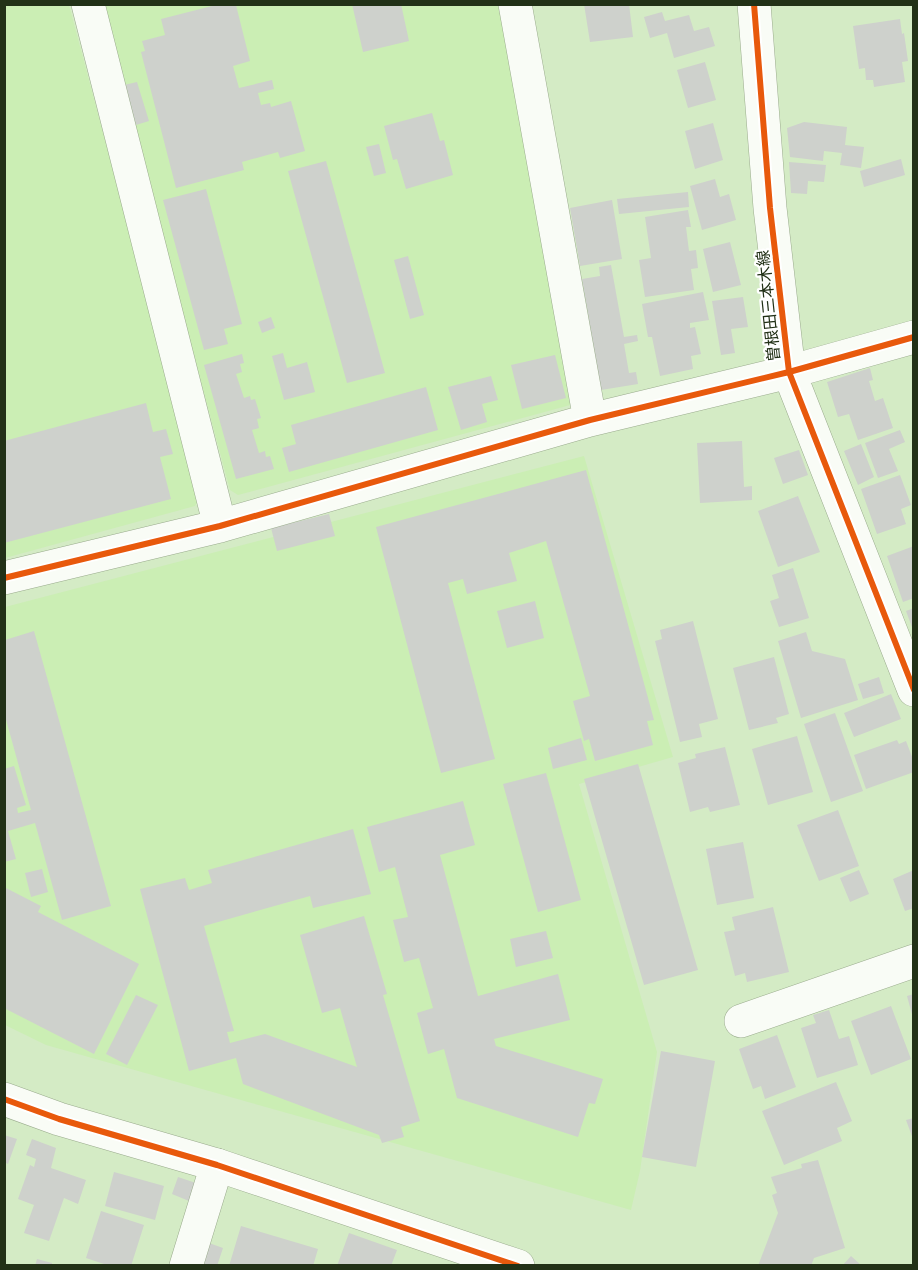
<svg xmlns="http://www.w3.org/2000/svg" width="918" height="1270" viewBox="0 0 918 1270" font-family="'Source Sans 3','Noto Sans JP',sans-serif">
<rect width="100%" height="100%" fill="#d4ebc5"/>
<path fill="#cbeeb4" d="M5 5H69L200 498 195 506 5 558Z
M100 5H503L574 404 238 495 230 490Z
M584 456 673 757 579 784 657 1052 640 1171 631 1210 46 1045 5 1025V607Z"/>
<path fill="#ced1cc" d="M352 4H401L409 41 363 52Z
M584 4H629L633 37 590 42Z
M216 5H236L250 61 233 66 239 88 272 80 274 89 258 93 261 105 270 103 271 107 291 101 305 151 280 158 278 152 242 162 244 170 176 188 141 52 145 51 142 41 165 35 161 19Z
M662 12 665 21 689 15 694 31 709 27 715 46 674 58 667 33 650 38 644 17Z
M900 19 902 34 904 33 908 61 902 62 905 82 874 87 873 80H866L865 68 859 69 853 26Z
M705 62 716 100 688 108 677 70Z
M137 82 149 121 136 125 124 85Z
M432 113 440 141 444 140 453 175 406 189 397 159 393 160 384 126Z
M804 122 847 127 845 145 864 147 861 168 840 165 842 153 824 151 823 161 790 157 787 128Z
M713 123 723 160 695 169 685 131Z
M379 144 386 173 374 176 366 147Z
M901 159 905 175 864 187 860 171Z
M326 161 385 373 347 383 288 171Z
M789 162 826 165 824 182 808 181 807 194 791 193Z
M715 179 720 197 729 194 736 220 702 230 690 186Z
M206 189 242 324 224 329 228 344 204 350 163 200Z
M688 192 689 207 619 214 617 199Z
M612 200 622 259 580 266 570 208Z
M688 210 691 227H686L689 251 696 250 698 268 691 269 694 290 645 297 639 260 651 258 645 217Z
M730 242 741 285 713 292 703 249Z
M408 256 424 315 410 319 394 260Z
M611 265 624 337 637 335 638 341 624 344 629 373 636 372 638 384 601 390 582 279 600 276 599 267Z
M703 292 709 320 690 323V328L695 327 701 354 691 356 693 369 660 376 652 337H648L642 304Z
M743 297 748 327 731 329 735 353 721 355 712 301Z
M271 317 275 328 262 333 258 322Z
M283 353 287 368 307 362 315 392 284 400 272 356Z
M242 354 244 363 240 364 242 372 236 374 244 398 250 396 251 400 255 399 261 418 257 419 259 428 252 430 259 453 265 451 266 457 270 456 274 469 236 479 204 365Z
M555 355 566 398 522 409 511 365Z
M870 368 873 380 869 381 875 401 883 398 893 428 858 440 849 414 838 417 827 382Z
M491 376 498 400 482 404 487 422 461 430 448 387Z
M426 387 438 430 289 472 282 448 296 444 291 425Z
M146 403 153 432 166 429 173 454 160 457 171 499 4 543V441Z
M900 430 905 442 889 449 898 471 878 478 865 443Z
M742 441 744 487 752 486V500L700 503 697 443Z
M861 444 874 477 858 485 844 451Z
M799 450 808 475 783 484 774 458Z
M586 470 654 720 647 721 653 745 595 761 589 739 584 741 573 701 590 696 546 541 509 553 517 581 467 594 463 579 448 583 495 759 441 773 376 527Z
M900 475 911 505 901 509 906 524 877 534 861 489Z
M798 496 820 552 778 567 758 511Z
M329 514 335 536 277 551 271 528Z
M914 546V598L903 602 887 556Z
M793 568 809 618 779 627 770 601 779 598 772 575Z
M535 601 544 638 507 648 497 611Z
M914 608V630H913L906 611Z
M693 621 718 719 699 724 702 737 680 742 655 641 662 639 660 630Z
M34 631 111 906 62 920 35 823 8 831 16 859 4 862V769L14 766 26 805 17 808 18 813 31 810 5 716V640Z
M806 632 812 651 845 659 858 700 801 718 778 641Z
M774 657 789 714 776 718 778 723 749 730 733 668Z
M879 677 884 693 863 699 858 684Z
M891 694 901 719 854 737 844 713Z
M835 713 863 791 831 802 804 724Z
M797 736 813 792 768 805 752 749Z
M581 738 587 760 553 769 548 748Z
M897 740 899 744 906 741 914 762V772L866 789 854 755Z
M725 747 740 805 710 812 708 807 690 812 678 763 696 758 695 754Z
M638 764 698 970 644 985 584 779Z
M546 773 581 900 538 912 503 784Z
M463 801 475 845 440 855 478 996 558 974 570 1020 494 1039 496 1046 603 1079 595 1104 589 1103 578 1137 457 1098 444 1049 428 1054 417 1013 433 1008 419 958 404 962 393 920 408 917 395 867 379 872 367 827Z
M838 810 859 866 819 881 797 825Z
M353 829 371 894 313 908 310 896 204 926 234 1031 227 1032 230 1043 265 1034 357 1067 340 1008 322 1013 300 935 364 916 387 994 383 995 420 1121 401 1127 404 1137 382 1143 379 1135 243 1084 236 1058 189 1071 140 889 185 878 189 890 212 883 208 870Z
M743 842 754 898 717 905 706 849Z
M42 869 48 892 31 897 25 873Z
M859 870 869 894 850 902 840 878Z
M914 870V908L905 911 893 879Z
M4 887 41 906 38 912 139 964 94 1054 4 1008Z
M773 907 789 972 747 982 745 973 735 976 724 932 735 930 732 917Z
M546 931 553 958 516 967 510 939Z
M914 994V1017L913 1018 907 996Z
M136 995 158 1005 127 1065 106 1054Z
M891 1006 911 1059 871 1075 851 1021Z
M829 1010 839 1039 849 1036 858 1065 817 1078 801 1028 816 1023 813 1015Z
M777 1035 796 1087 765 1099 761 1086 753 1089 739 1049Z
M661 1051 715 1061 696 1167 642 1157Z
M836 1082 852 1121 837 1128 842 1141 784 1165 762 1111Z
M914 1118V1139H913L906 1120Z
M4 1135 17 1139 8 1164 4 1162Z
M32 1139 56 1148 51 1168 86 1180 78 1204 64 1198 49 1241 24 1233 34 1205 18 1199 30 1165 34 1167 36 1159 26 1155Z
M818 1160 845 1248 814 1258 811 1266H758L778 1213 772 1195 777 1193 771 1177 802 1168 801 1164Z
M114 1172 164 1186 155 1220 105 1206Z
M178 1177 196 1183 189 1201 172 1194Z
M101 1211 144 1225 131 1266H110L86 1258Z
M241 1226 318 1249 313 1266H229Z
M349 1233 397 1250 391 1266H337Z
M209 1243 223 1248 217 1266H202Z
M851 1256 862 1266H842Z
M37 1259 52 1263V1266H35Z"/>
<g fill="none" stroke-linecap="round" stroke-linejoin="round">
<defs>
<path id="minor" d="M88 4 220 526
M515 4 590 420
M754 4 770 208 789 372 914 690
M4 578 220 526 590 420 789 372 914 337
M741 1021 914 961
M186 1266 217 1165"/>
<path id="tertiary" d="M4 1099 59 1119 217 1165 518 1266"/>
</defs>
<use href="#minor" stroke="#9aab8d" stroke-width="34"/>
<use href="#tertiary" stroke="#9aab8d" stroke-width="34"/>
<use href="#minor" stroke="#f9fcf6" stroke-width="33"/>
<use href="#tertiary" stroke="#f9fcf6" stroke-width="33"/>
<defs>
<path id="cycleway" d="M754 4 770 208 789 372 914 690
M4 578 220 526 590 420 789 372 914 337
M4 1099 59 1119 217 1165 518 1266"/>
</defs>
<use href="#cycleway" stroke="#fff" stroke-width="10"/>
<use href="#cycleway" stroke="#e8590c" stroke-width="6"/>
</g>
<g text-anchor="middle" stroke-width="4.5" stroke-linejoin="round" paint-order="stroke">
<g font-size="16" fill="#223117" stroke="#fff">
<text transform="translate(768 306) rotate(-96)" y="6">曽根田三本木線</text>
</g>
</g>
<rect width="918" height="1270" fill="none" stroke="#223117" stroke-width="12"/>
</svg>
